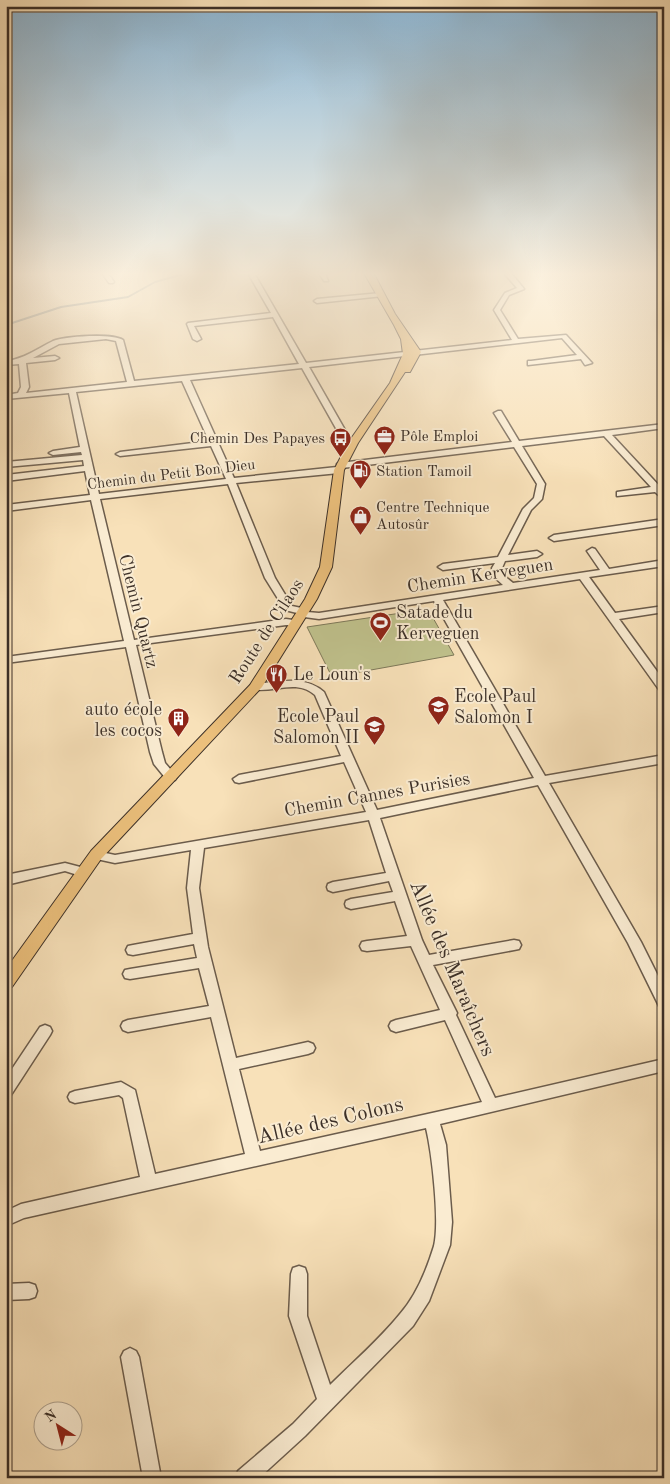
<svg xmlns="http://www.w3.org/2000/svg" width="670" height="1484" viewBox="0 0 670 1484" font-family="'Old Standard TT',serif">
<rect width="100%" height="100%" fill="#f8e1b9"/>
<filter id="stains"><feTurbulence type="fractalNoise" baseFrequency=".004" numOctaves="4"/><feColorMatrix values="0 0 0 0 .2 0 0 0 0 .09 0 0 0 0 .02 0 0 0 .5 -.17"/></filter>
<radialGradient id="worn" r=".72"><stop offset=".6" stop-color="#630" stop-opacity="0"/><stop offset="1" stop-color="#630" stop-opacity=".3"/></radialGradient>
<path fill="#c0c28d" stroke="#7e795a" d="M428 609 454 655 332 677 307 627Z"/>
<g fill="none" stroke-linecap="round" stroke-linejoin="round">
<path stroke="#798380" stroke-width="2" d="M6 325 61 307 128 297 155 282 187 273"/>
<defs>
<path id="minor" d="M102 273H108L114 282 113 283H109Z
M248 273H254L306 363 512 340 494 310 505 293 517 288 504 273H511L524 289 509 295 500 310 518 339 566 335 592 363 585 365 581 359 528 365V361H531L577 355 562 338 309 367 349 437 357 443 353 445 342 439 302 368 190 380 234 478 337 467V464L340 463 512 442 494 413 498 411H501L519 441 664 424V428L612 435 664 491V500L655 492 617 496V492L651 487 604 436 522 446 545 484 542 499 531 510 508 555 537 551 542 554 537 557 505 561 502 568 503 575 513 583 600 570 587 551 592 548 595 549 609 569 664 560V566L589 577 615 613 664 606V612L619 619 664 681V692L660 691 580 579 443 600 545 776 664 755V763L549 783 641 942 664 988V1007L659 1006 628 943 538 785 380 818 422 940 429 955 514 940 519 941 521 945 519 949 514 950 433 965 457 1013 456 1015 495 1098 664 1059V1071L440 1124 446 1145 452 1222 450 1245 429 1301 413 1326 305 1436 259 1478H236L238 1471 293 1424 317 1399 289 1316 291 1274 293 1268 299 1266 305 1268 307 1274V1316L330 1385C353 1362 379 1340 400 1314 416 1296 427 1269 434 1246 440 1221 432 1153 426 1128L24 1218 6 1226V1211L21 1204 140 1177 123 1098 119 1095 75 1103 70 1101 68 1097 70 1093 75 1091 121 1082 135 1090 155 1174 245 1154 211 1017 128 1032 123 1030 121 1026 123 1022 128 1020 209 1006 199 968 130 979 125 978 123 974 125 970 130 969 197 958 194 944 133 955 128 954 126 950 128 946 133 945 193 934 187 888 191 850 115 863 92 858 90 855 92 852 96 851 115 855 366 812 344 762 239 783 235 782 233 779 239 775 341 756 315 695C296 678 273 694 251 689L250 687 251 685 255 684C278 682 305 675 324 692L377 810 534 778 434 601 319 619 297 616V613L285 610 265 578 228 484 100 499 134 640 286 619 300 621 301 623 296 626 286 625 136 645 162 752 165 763 177 777 175 780H167L154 764 150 752 126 647 6 663V657L124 641 91 500 6 511V505L90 495 85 471 6 481V475L84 466 83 460 6 467V462L82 455 81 452 53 455 49 453 53 451 80 447 69 393 6 399V395L18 393 21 387 19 364 6 365V361C24 359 37 349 53 341 65 336 112 333 123 340L134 381 299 364 273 317 194 326 201 339 197 341 193 339 187 324 188 323 271 313ZM106 339 116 341 127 382 26 393 29 387 26 363 55 360 59 358 55 356 33 358 59 344ZM182 381 209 441 120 452 116 454 120 456 211 446 226 479 99 494 76 392ZM514 447 537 484 534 498 523 509 498 557 443 564 438 567 443 570 495 563 492 568 493 576 503 585 319 613 307 612 306 609 292 606 275 578 236 483 339 473 342 472V468ZM369 820 386 873 333 882 328 884 327 887 328 890 333 892 389 881 393 892 351 899 346 901 345 904 346 907 351 909 395 901 407 936 367 941 362 942 360 946 362 950 367 951 411 946 440 1010 396 1020 391 1022 389 1026 391 1030 396 1032 445 1020 482 1102 260 1151 239 1069 308 1054 313 1052 315 1048 313 1044 308 1042 236 1058 208 947 199 888 204 848Z
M319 273H325L328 281H324Z
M381 293 384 295 383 296 317 303 314 301 317 299Z
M664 519V525L554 541 549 538 554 535Z
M65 863 88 869 90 872 88 875 84 877 65 871 6 885V875Z
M45 1025 50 1027 52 1031 50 1035 11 1095 6 1097V1078L40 1027Z
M29 1283 35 1285 37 1291 35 1297 29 1299 6 1300V1284Z
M130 1348 136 1351 139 1357 161 1478H143L121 1357 124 1351Z"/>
<path id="major" d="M364 273H372L375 276 395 314 421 352 410 372H405L358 443 344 470 332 567 317 599 262 687 101 859 12 987 6 989V969L91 851 250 685 305 599 320 567 334 470 348 443 390 383 403 354 401 339 394 325Z"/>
</defs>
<use href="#minor" stroke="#6b5c4c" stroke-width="3"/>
<use href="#major" stroke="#3c3028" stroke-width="2"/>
<use href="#minor" fill="#faecd2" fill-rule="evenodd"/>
<use href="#major" fill="#ecc07c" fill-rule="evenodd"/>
</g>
<linearGradient id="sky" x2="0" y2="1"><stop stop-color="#8cb7d6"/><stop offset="0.57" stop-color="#fcf2e0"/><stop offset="1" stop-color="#fcf2e0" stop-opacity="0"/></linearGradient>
<rect width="670" height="481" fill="url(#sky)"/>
<defs>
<symbol id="office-pin" viewBox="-11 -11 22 30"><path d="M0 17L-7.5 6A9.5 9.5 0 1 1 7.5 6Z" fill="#8f2418" stroke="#faecd2"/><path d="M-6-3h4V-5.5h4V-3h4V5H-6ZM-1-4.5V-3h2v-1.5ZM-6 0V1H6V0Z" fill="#fff"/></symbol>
<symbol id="bus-pin" viewBox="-11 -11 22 30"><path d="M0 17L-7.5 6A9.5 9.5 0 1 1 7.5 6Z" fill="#8f2418" stroke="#faecd2"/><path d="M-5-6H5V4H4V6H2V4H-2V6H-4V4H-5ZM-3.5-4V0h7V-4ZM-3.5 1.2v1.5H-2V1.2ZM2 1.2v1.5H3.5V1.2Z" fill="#fff"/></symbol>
<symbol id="fuel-pin" viewBox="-11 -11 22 30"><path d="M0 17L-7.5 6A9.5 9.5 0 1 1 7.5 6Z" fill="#8f2418" stroke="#faecd2"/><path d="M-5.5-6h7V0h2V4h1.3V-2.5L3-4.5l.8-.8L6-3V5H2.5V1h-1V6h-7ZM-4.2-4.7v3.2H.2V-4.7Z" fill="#fff"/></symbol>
<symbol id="shop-pin" viewBox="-11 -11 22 30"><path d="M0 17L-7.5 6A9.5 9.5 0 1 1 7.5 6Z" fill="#8f2418" stroke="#faecd2"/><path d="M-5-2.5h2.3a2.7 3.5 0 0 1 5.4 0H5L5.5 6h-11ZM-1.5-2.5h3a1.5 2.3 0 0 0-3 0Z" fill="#fff"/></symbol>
<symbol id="stadium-pin" viewBox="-11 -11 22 30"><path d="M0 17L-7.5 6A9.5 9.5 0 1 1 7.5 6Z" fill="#8f2418" stroke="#faecd2"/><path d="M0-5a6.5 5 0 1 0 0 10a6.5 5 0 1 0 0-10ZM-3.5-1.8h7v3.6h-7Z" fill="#fff"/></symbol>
<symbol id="restaurant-pin" viewBox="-11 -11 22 30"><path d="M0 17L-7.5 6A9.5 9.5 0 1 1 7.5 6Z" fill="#8f2418" stroke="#faecd2"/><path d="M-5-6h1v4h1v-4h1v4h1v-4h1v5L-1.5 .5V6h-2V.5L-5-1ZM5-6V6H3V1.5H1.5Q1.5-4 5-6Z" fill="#fff"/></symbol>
<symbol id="school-pin" viewBox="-11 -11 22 30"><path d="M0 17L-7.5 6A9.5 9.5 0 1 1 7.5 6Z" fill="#8f2418" stroke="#faecd2"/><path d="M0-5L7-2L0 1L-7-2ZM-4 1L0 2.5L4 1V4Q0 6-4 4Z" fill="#fff"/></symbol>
<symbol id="building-pin" viewBox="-11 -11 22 30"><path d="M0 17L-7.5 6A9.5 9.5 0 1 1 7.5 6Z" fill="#8f2418" stroke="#faecd2"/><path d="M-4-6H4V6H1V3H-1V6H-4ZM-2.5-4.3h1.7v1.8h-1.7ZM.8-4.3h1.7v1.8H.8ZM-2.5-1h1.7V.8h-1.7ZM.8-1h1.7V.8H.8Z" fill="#fff"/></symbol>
</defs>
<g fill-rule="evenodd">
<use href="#office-pin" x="372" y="424" width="25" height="34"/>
<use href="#bus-pin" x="328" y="426" width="25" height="34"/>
<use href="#fuel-pin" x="348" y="458" width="25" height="34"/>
<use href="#shop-pin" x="348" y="504" width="25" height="34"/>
<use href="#stadium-pin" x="368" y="610" width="25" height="34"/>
<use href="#restaurant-pin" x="264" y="662" width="25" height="34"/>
<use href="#school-pin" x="426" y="694" width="25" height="34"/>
<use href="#building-pin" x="166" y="706" width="25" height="34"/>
<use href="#school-pin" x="362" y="714" width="25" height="34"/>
</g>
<g text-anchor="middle" stroke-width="4" stroke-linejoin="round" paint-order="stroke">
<g font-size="15" fill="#3c3028" stroke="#faecd2" text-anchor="start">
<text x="400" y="441">Pôle Emploi</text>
<text x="325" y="443" text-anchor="end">Chemin Des Papayes</text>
<text x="376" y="476">Station Tamoil</text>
<text x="376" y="512">Centre Technique<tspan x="376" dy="17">Autosûr</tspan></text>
</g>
<g font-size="15" fill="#3c3028" stroke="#faecd2">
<text transform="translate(171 474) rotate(-7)" y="5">Chemin du Petit Bon Dieu</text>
</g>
<g font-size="18" fill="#3c3028" stroke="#faecd2">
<text transform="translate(480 575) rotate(-9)" y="6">Chemin Kerveguen</text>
<text transform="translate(139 611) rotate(76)" y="6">Chemin Quartz</text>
<text transform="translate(266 631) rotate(-57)" y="6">Route de Cilaos</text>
<text transform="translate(377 794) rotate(-10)" y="6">Chemin Cannes Purisies</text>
</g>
<g font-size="18" fill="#3c3028" stroke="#faecd2" text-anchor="start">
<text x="396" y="618">Satade du<tspan x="396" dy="21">Kerveguen</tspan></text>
<text x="293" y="680">Le Loun's</text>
<text x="454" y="702">Ecole Paul<tspan x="454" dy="21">Salomon I</tspan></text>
<text x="162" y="715" text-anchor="end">auto école<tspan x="162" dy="21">les cocos</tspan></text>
<text x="359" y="722" text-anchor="end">Ecole Paul<tspan x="359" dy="21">Salomon II</tspan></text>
</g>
<g font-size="21" fill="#3c3028" stroke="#faecd2">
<text transform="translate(453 968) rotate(67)" y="7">Allée des Maraîchers</text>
<text transform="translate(330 1120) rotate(-13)" y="7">Allée des Colons</text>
</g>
</g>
<rect width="670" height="1484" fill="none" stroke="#f8e1b9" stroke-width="25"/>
<rect x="8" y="8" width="655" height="1469" fill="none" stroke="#3c3028" stroke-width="2.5"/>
<rect x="12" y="12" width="645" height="1459" fill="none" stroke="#3c3028"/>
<g transform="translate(58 1426) rotate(324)"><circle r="24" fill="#faecd2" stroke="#aea18e"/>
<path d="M0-4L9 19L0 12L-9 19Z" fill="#8f2418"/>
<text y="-8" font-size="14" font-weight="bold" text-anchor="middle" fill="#3c3028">N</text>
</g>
<rect width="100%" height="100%" filter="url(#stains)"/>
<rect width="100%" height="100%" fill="url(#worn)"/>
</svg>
